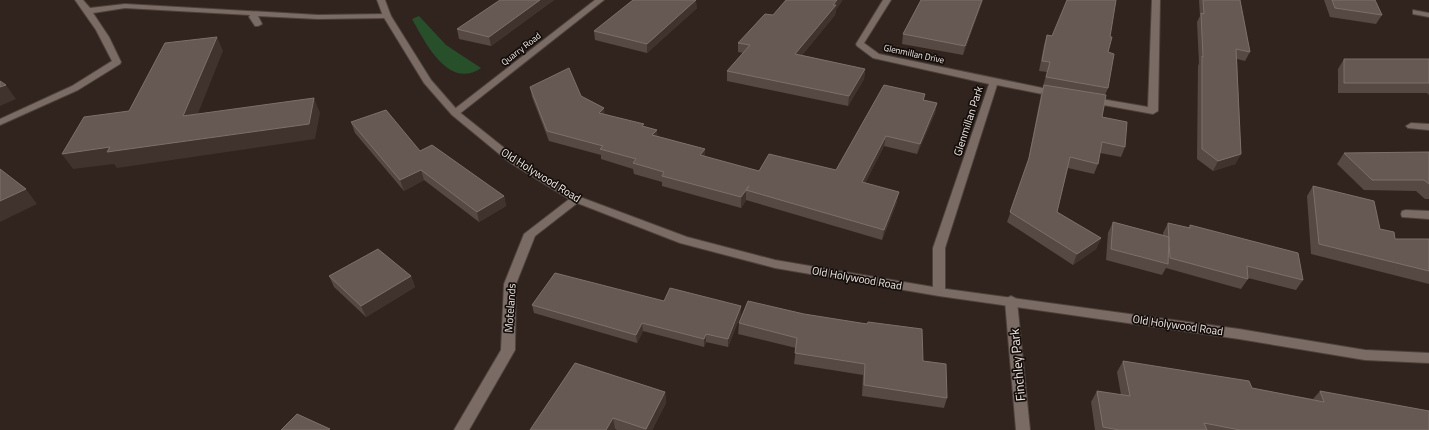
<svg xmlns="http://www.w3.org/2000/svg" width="1429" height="430" viewBox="0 0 1429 430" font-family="'Titillium Web',sans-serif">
<rect width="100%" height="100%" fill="#31241f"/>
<path fill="#274f29" d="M419 16 446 45 481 68C448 91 424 40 412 19Z"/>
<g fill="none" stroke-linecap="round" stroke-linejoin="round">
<defs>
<path id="service" d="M75 0H83L90 8 125 4 318 15 387 14 391 16 387 18 318 19 258 16 262 24 258 26H255L249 17 250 15 125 8 93 13 109 37 121 62 120 64 78 90 0 125V119L72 86 112 61 96 30Z"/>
<path id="minor" d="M595 0H604L458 115H452V111Z
M883 0H891L864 43 879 54 1057 91 1062 94 1057 97 997 85 945 248V292L943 295H935L933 292V248L989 84 873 58 857 46 856 44Z
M1152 0H1160L1158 111 1153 114 1087 102 1085 100 1090 97 1148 107Z
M1413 10 1429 13V17L1413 14Z
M1411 123 1429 124V130L1408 128 1406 126Z
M576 196 581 199 580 201 535 236 516 284 515 350 469 430H454L501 350 504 284 524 234 572 197Z
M1406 210 1429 211V219L1402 217 1401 214 1402 211Z
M1011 296 1015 298 1017 301 1030 430H1016L1005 301 1007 298Z"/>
<path id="tertiary" d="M377 0H385L391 16 431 80 458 111 517 158 580 197 687 237 775 260 939 288 1239 329 1365 350 1429 353V363L1365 360 1239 339 939 296 775 268 680 243 572 201 509 162 452 115 424 83 383 16Z"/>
</defs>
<use href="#service" stroke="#4d423d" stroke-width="2"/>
<use href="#minor" stroke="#4d423d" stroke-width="2"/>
<use href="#tertiary" stroke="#4d423d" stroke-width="2"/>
<use href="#service" fill="#7b6b65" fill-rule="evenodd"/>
<use href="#minor" fill="#7b6b65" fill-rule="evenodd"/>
<use href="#tertiary" fill="#7b6b65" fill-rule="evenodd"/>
</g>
<path fill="#564842" d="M500 0H554L491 46 459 39 457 29Z
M983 0 963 55 902 44 903 34Z
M1199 0H1240L1250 52 1245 61 1237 59 1241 154 1235 164 1213 171 1197 159 1198 66 1199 63 1197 22 1200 16Z
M1324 0H1375L1382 15 1376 24 1330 17Z
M697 8 647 53 595 40 594 31Z
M836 10 835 15 802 55 865 69 864 79 848 106 727 81V71L743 53 738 52V43L773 15Z
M1047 35 1108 52V88L1105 95 1102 117 1125 147 1121 157 1100 153 1098 164 1094 174 1068 168 1057 212 1101 238 1096 249 1073 265 1007 222 1027 166 1041 94 1044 87 1043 86 1047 72 1039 71 1044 45Z
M1344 59H1429V95L1427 93H1338V69Z
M530 87 581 96 604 108V114L644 126 657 136 705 149V157L759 171 836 170 925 94 924 100 937 103 935 113 917 154 884 146 865 183 897 202 882 240 746 200 741 208 662 186V182L634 174 633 169 601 159V155L549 141 532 97Z
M351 122 420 151 504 196 506 206 479 222 424 180 404 191 355 133Z
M1429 152V199H1425L1416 191 1364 190 1337 164 1344 153Z
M1313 186 1380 229 1395 239H1429V284L1311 254 1307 196Z
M1113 222 1163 235V233L1168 223 1189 228 1190 225 1303 280 1296 290 1248 278V279L1241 289 1166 268 1162 275 1106 260 1108 233Z
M329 276H411L415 287 366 317 334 287Z
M664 301 741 314 728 347 706 342 704 347 643 331 637 343 534 313 532 305Z
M739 323 923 361 947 398 944 408 862 396 863 375 794 364 796 348 738 334Z
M1123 361 1252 388 1313 399 1320 391 1429 430H1095L1091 402 1097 391 1121 395 1117 372Z
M575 363 665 392 666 403 652 430H617L615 429Z"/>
<path fill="#40322d" d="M540 0H554L491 46 489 37Z
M696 0 697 8 647 53V44Z
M837 0H843L836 10 835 15 795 63V54Z
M982 0H983L963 55 965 46Z
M217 37 223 51 191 131 183 116Z
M865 69 864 79 848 106 849 96Z
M6 85 16 99 0 106V87Z
M314 98 320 113 315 139 117 168 114 164 73 169 62 154Z
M937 103 935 113 917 154 920 144Z
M604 108 605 118 599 113Z
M657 130 658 140 652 135Z
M886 136 884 146 860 193 862 182Z
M705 149V159L700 155Z
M1241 154 1235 164 1213 171 1218 161Z
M421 170 424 180 404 191 400 180Z
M26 189 37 204 0 222V201Z
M746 190V200L741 208V197Z
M899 192 897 202 882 240 884 230Z
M504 196 506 206 479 222 477 212Z
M1101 238 1096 249 1073 265 1077 254Z
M411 276 415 287 366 317 361 306Z
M741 306V314L728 347V339Z
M642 323 643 331 637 343 636 335Z
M706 334V342L704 347V339Z
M665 392 666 403 652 430H646Z
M613 418 615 429 614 430H606Z"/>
<path fill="#665954" stroke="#7c706a" d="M500 0H540L489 37 457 29Z
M633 0H696L647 44 594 31Z
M786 0H837L833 5H836L795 54 865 69 849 96 727 71 750 45 738 43 765 14 773 15Z
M921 0H982L965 46 903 34Z
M1067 0H1116L1110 37H1112L1108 52 1114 54 1108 88 1046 77 1050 62 1042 61 1047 35 1052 36Z
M1203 0H1240L1250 52 1236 49 1241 154 1218 161 1202 149V56L1203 57 1201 13 1204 14Z
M1332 0H1375L1382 15 1335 8Z
M217 37 183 116 314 98 309 124 107 152 110 147 62 154 84 117 129 111 165 43Z
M1344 59H1429V83H1344Z
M569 68 581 96 604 108 599 113 644 124 642 126 657 130 652 135 705 149 700 155 759 171 769 154 836 170 884 85 925 94 923 100 937 103 920 144 886 136 862 182 899 192 884 230 746 190 749 186 741 197 662 176 664 172 633 163 636 159 600 149 603 146 547 131 530 87Z
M0 81 6 85 0 87Z
M1044 85 1106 95 1102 117 1127 122 1125 147 1102 142 1098 164 1070 157 1057 212 1101 238 1077 254 1010 212 1029 158Z
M386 110 420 151 432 145 504 196 477 212 421 170 400 180 351 122Z
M1429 152V184L1424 180H1372L1344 153Z
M0 169 26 189 0 201Z
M1313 186 1374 201 1380 229 1394 232 1395 239H1429V271L1319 244Z
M1113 222 1169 237 1168 264 1111 249Z
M1168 223 1190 228V225L1298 253 1303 280 1247 266 1248 279 1170 258Z
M378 249 411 276 361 306 329 276Z
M555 273 664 301 670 288 741 306 728 339 706 334 704 339 642 323 636 335 532 305Z
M748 301 804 314 867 324 868 322 922 329 923 361 946 364 947 398 864 385 865 364 795 353 797 338 739 323Z
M1123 361 1249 381 1252 388 1324 402 1320 391 1429 411V430H1240L1204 423 1207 430H1119L1103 427 1097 391 1130 396Z
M575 363 665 392 646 429 613 418 606 430H530Z
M297 414 330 429 328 430H281Z"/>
<g text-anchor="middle" stroke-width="3.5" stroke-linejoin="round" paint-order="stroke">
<g font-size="9" fill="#f1e8e4" stroke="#150f0c">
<text transform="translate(521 49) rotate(-38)" y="3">Quarry Road</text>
<text transform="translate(914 54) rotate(12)" y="3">Glenmillan Drive</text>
</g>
<g font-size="11" fill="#f1e8e4" stroke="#150f0c">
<text transform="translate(968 121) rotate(-72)" y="4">Glenmillan Park</text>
<text transform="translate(541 175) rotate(32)" y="4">Old Holywood Road</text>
<text transform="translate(857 278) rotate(10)" y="4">Old Holywood Road</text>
<text transform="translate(510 308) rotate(-86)" y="4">Motelands</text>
<text transform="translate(1178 325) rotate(8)" y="4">Old Holywood Road</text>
</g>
<g font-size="13" fill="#f1e8e4" stroke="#150f0c">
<text transform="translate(1017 365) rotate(-95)" y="5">Finchley Park</text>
</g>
</g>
</svg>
